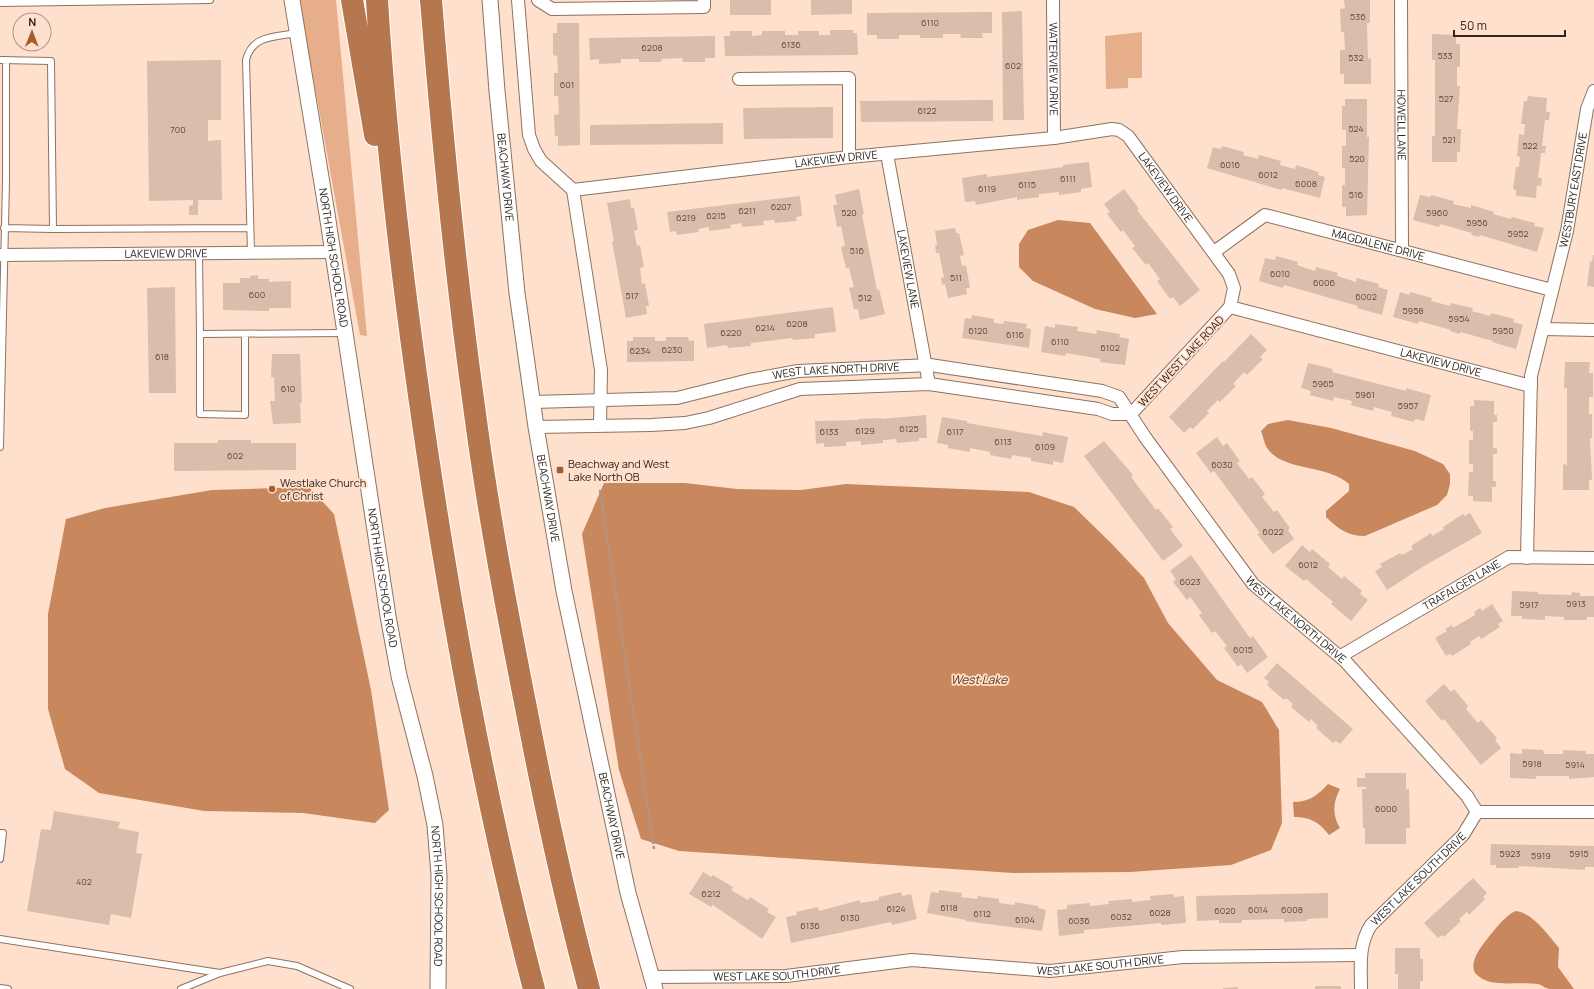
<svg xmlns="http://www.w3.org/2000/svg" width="1594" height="989" viewBox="0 0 1594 989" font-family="Manrope,sans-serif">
<rect width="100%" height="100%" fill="#ffe0cd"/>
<path fill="#e6ae8b" d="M299 0H336L367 336 360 335Z
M1142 32V78H1128V88L1106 89 1105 36Z"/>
<path fill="#c9875d" d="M1058 220 1090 223 1157 314 1135 318 1095 309 1033 281 1019 267V244L1028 230Z
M1288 420 1331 428 1415 451 1443 464 1450 474V484L1447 495 1437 505 1365 536C1348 536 1338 529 1326 517V511L1349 491V484C1327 464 1283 472 1267 448 1264 443 1263 436 1261 431L1268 424Z
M604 483H685L737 489 801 490 846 484 1029 492 1074 507 1112 544 1144 578 1168 623 1217 680 1262 702 1279 730 1282 823 1271 850 1231 865 1130 872 1013 873 679 851 641 839 619 770 582 534Z
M309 487 334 514 371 690 389 810 375 823 303 813 204 811 99 793 65 769 48 709V614L66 519 105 508 212 490Z
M1328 784 1340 789C1333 802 1332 815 1340 828L1329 835C1319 822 1310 817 1294 817L1293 802C1309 802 1318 795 1328 784Z
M1516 911C1534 914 1547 934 1559 948L1558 967 1574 989C1566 989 1557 989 1550 989 1546 989 1542 985 1538 984 1515 981 1489 989 1475 973 1470 963 1478 951 1484 943 1491 934 1506 914 1516 911Z"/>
<path fill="#dbbdab" d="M730 0H771V15H730Z
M811 0H852V14L811 15Z
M1344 0H1370V23H1367L1368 59 1371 58V84H1344V74H1340V50H1345L1344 32H1341L1340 9 1345 8Z
M1022 11 1024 120H1003L1002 12Z
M992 12V33H982L983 38H960L961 34H943V38H920V35H899V39H877V35H867V13Z
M557 23H579L580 145 558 146V136H555L554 115 559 114 558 96H554V73H558L557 56 553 55V33H557Z
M830 30H853V33H857L858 55 725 56 724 36H730V31H752V36L762 35V31H785V35H798V31H819V35H830Z
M1432 34 1456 35V44H1460V67H1457V86H1460L1457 129H1461L1460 152H1457V162H1432V136H1435V60H1432Z
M715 36V58H705V62H683L682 58 662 59 661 62H639V59H621V63L599 64V59L590 60 589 38Z
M221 60V120H208V141L221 140 222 200H198V215H189V206L193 205V200L149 201 147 61Z
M1528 96 1547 98 1546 112H1550L1549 120H1545L1542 146H1546L1545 153H1541L1538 178H1542L1541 186 1537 185 1536 198 1516 196V190L1513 189 1516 167H1519L1520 157 1517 156 1519 134 1524 135 1525 124H1521L1524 101H1527Z
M1345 99H1367V137H1369L1367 215 1346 216V207H1342V185H1345V168H1342V146H1346V130H1342V106H1345Z
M993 100V121L861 122 860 101Z
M833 107V138L744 139 743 108Z
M723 123V144L590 145V125Z
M1222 146 1244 152 1243 155 1258 159 1259 155 1281 161 1280 165 1295 169 1296 165 1319 172 1318 175 1325 177 1320 198 1282 188 1281 190 1207 168 1213 147 1221 149Z
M1089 162 1092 187 1081 189V192L1059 195V192L1039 194V197L1017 200V197L976 205 975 201 965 202 962 178 987 174V177L1063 167V165Z
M859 189 864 214 862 215 877 290 879 289 885 314 860 320 858 309H854L849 288 854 287 849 268H846L841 247 845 246 841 226 837 227 833 205H837L835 195Z
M1124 189 1139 209 1137 210 1200 290 1180 306 1173 297 1170 299 1157 281 1160 279 1148 263 1146 265 1132 248 1135 246 1123 230 1121 232 1107 214 1110 212 1104 204Z
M1420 195 1430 197 1431 195 1454 201 1453 204 1471 208V205L1494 212 1493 214 1511 219 1512 217 1535 223 1534 226 1544 228 1537 252 1480 235 1479 237 1471 235 1472 233 1440 224 1439 227 1413 220Z
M800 196 802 216 796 217 797 221 775 223 774 220 763 221 764 225 742 227 741 223 730 225 731 228 709 231V227L698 229 699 232 677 235 676 231 670 232 667 212Z
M630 199 631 208H634L638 230 634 231 637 246 640 245 644 267 640 268 642 284 645 283 649 306H646L647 314 626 318 612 241H614L607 203Z
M955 228 956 233H959L964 255 960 256 962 266 966 265 970 288H966L967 294 948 298 945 284 942 285 941 278 944 277 939 253H936L935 245H937L935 231Z
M1593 255H1594V287L1587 286 1590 261 1592 262Z
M1276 256 1298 262 1297 265 1315 271 1316 267 1338 273 1337 276 1356 282 1357 278 1379 284 1378 287 1388 290 1382 315 1357 308 1358 306 1284 285 1283 288 1259 281 1265 258 1275 260Z
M258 275V279H269V282L291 281V308H269V311L223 310V283H240V278H250V276Z
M175 287 176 393H149L147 288Z
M1400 292 1409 295 1410 292 1432 298 1431 301 1450 306V303L1473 308 1472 311 1490 316 1491 313 1514 319 1513 322 1523 325 1516 349 1492 342 1493 341 1460 332V334L1450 331 1451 330 1419 321 1418 324 1393 317Z
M833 307 836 332 815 334V338L793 340 792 338 751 343V346L728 348 727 345 707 348 704 324Z
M972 315 994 319V323L1003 324 1004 321 1027 324 1026 328 1031 329 1029 348 962 338 965 318 971 319Z
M1055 324 1078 327 1077 331 1096 334 1097 330 1120 334 1119 337 1129 339 1125 365 1100 362 1101 359 1066 353 1065 356 1041 352 1045 326 1055 328Z
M1251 334 1267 350 1260 357 1263 359 1247 375 1244 372 1233 384 1236 386 1220 402 1218 400 1207 411 1209 413 1193 429 1190 427 1184 433 1169 417 1223 361 1224 362Z
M633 337H655V341H666V337H688L689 341 694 340V361L627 362V341H633Z
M272 354H300L302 403H300L301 423 273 424 270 401H275L274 377H271Z
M1565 362H1590L1589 373H1593V397H1589V414H1592V438H1590L1592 480H1589V490H1563V464L1567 465V388H1564Z
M1308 363 1333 369 1332 372 1406 391V388L1431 395 1424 421 1415 419 1414 422 1391 416 1392 412 1374 407 1373 411 1351 405 1352 401 1334 397 1333 401 1310 395 1311 391 1301 388Z
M1474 400 1494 401V415H1497V422H1493V448H1497V454H1493V481H1496V487H1492V502L1473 501V496H1468L1469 472H1473V464H1469V440H1473V431H1470V406H1474Z
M926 415 927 438H919V441L897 443 896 439 883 440V443L861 445V441L846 442V446L824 447V443L816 444 815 421 859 420 858 419 881 418V419Z
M942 417 967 421V423L1042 436 1043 432 1068 437 1063 463 1053 461V465L1031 461V458L1012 455 1011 459 990 455V452L970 448V452L948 448V445L937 443Z
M1217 437 1223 446 1227 443 1240 461 1237 463 1249 479 1252 477 1265 494 1262 497 1274 512 1277 510 1290 528 1288 530 1294 539 1273 554 1257 534 1260 533 1214 471 1211 473 1196 453Z
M218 440H251V443H296V470L174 471V443H218Z
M1104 441 1133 475 1131 477 1156 510 1158 508 1173 527 1170 529 1183 546 1163 561 1084 456Z
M1470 513 1482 533 1424 566 1387 590 1375 571 1382 567 1380 564 1400 553 1402 555 1413 549 1411 546 1431 533 1432 536 1444 529 1443 527 1463 514 1465 516Z
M1302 545 1310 552 1312 549 1330 564 1328 567 1342 579 1344 576 1362 591 1360 594 1368 600 1351 621 1331 604 1333 602 1306 579 1304 581 1285 566Z
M1191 555 1250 638 1253 636 1268 657 1247 673 1241 664 1238 667 1224 648 1227 646 1215 631 1212 633 1199 615 1202 613 1190 597 1187 600 1173 582 1176 579 1170 571Z
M1512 591 1538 592V594L1571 595 1572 592 1580 593V596H1594V617H1587V620H1564V617L1545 616V620L1522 619V616H1511Z
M1492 604 1503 621 1498 624 1500 627 1481 639 1479 636 1470 642 1471 644 1452 656 1450 654 1446 656 1435 638 1447 631 1445 629 1452 625 1453 628 1475 615 1474 612 1480 608 1482 611Z
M1277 663 1353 729 1340 744 1336 741 1333 743 1316 728 1318 726 1311 719 1309 722 1291 707 1293 704 1286 698 1284 700 1267 685 1269 682 1264 678Z
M1444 684 1451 692 1454 689 1468 706 1466 709 1478 723 1481 720 1497 738 1495 740 1501 748 1481 765 1444 719 1442 721 1425 701Z
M1522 749 1543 750 1544 754H1563V750L1586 751V754H1594V777L1569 779V776H1536V779L1510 778V753L1522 754Z
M1365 773H1406V789H1409L1410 828H1406V844H1365V828H1363L1362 789H1366V787H1357V778H1365Z
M54 811 120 822 118 828 139 832 136 853 142 854 131 918 111 914 109 925 27 911 41 829 51 830Z
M1491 844 1594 846V867H1585V870L1519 866V868H1496V865H1490Z
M703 872 711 877 713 875 733 887 731 890 748 900 750 897 769 909 767 912 776 917 762 939 713 905 711 907 689 894Z
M1473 878 1487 893 1483 897 1485 899 1469 915 1467 912 1459 919 1461 921 1444 937 1442 935 1438 938 1424 923Z
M939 890 962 893 961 897 977 899 978 896 999 899V903L1015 905V902L1038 906V908L1046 910 1042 931 965 921 966 920 927 913 931 892 939 893Z
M901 892 902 896 911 894 917 919 892 925 891 922 791 943 786 917 797 915 796 912 818 907 819 911 860 900V903L879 900V897Z
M1328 893V918L1307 919V921L1284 922V919L1242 920V923H1219V920L1197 921 1196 896Z
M1173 894 1174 897 1184 896 1186 923 1161 925V923L1084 930V933L1059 936 1057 910 1067 909V905L1090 903V906L1109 904 1108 901 1132 899V902L1151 900 1150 896Z
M1395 948H1420V959H1423V981H1420V989H1398V974H1395Z
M1315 986H1341V989H1315Z
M1238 987V989H1223V988Z"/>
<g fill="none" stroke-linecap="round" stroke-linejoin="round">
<defs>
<path id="service" d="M0 3 210 0
M0 60 51 61 53 229 250 228
M4 228 53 229
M251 252 246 60C252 35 275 37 297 33
M199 253 200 334 345 333
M200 334V414L245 415V334
M0 447 6 181V60
M0 833H3L0 859
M0 939 220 973 268 961 297 966 350 989
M0 988 8 989
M181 989 220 973"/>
<g id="minor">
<path d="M518 0 529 135 534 149 541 161 573 190 601 370 600 425"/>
<path d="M538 0 552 9 704 7V0"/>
<path id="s1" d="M1053 0 1054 138"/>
<path id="s2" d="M1401 0 1402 250"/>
<path d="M739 79 849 78V157"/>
<path id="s3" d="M887 154 929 384"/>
<path id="s4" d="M573 190 849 157 1054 138 1112 129 1119 130 1128 136 1229 274 1234 288 1230 307 1131 414"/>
<path id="s5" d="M1214 252 1265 215 1552 290"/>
<path id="s6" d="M0 255 333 252"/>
<path id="s7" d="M1230 307 1531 386"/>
<path d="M1543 329 1594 330"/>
<path id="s8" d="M533 402 677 398 749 380 798 371 930 365 1102 391 1119 397 1145 437 1253 584 1345 661 1467 796 1477 812"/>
<path d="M536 427 651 425 685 423 709 418 800 389 929 384 1098 409 1112 414H1131"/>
<path id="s9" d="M1527 558 1531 376 1567 231 1587 109 1594 91"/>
<path id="s10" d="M1341 656 1509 557 1594 558"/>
<path d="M1477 812H1594"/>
<path id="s11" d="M651 977 786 976 912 960 1050 971 1183 957 1361 955"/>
<path id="s12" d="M1361 989C1361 967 1358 945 1371 925L1463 835 1477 812"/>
</g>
<g id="tertiary">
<path id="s13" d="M292 0 327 214 388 616 399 676 425 776 435 825 439 875 438 989"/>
<path id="s14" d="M490 0 497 91 517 293 536 427 564 591 628 893 655 989"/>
</g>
<path id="motorway" d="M352 0 375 135
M377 0C387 164 408 328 433 490 459 657 491 826 534 989
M431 0C442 136 455 271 474 406 488 514 509 622 530 728 547 816 566 903 589 989"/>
</defs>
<use href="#service" stroke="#8d7261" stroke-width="8"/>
<use href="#minor" stroke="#8d7261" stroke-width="14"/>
<use href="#tertiary" stroke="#8d7261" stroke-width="17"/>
<use href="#motorway" stroke="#fff" stroke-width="24"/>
<path stroke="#ae9688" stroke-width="2.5" stroke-dasharray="4 2" stroke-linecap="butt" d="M600 490 654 849"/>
<use href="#service" stroke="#fff" stroke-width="6"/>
<use href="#minor" stroke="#fff" stroke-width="12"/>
<use href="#tertiary" stroke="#fff" stroke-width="15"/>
<use href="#motorway" stroke="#b6774f" stroke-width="22"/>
</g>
<g fill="#a25e2f" stroke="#ffe0cd" stroke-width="1.5">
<rect x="556" y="466" width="8" height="8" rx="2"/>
<circle cx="272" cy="489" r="4"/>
</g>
<g text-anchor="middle" stroke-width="3.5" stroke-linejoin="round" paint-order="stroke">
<g font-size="9" fill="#5b4a40">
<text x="1358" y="20">536</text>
<text x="930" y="26">6110</text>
<text x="791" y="48">6136</text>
<text x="652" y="51">6208</text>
<text x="1445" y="59">533</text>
<text x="1356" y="61">532</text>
<text x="1013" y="69">602</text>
<text x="567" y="88">601</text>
<text x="1446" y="102">527</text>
<text x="927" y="114">6122</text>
<text x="1356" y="132">524</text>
<text x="178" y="133">700</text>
<text x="1449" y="143">521</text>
<text x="1530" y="149">522</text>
<text x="1357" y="162">520</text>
<text x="1230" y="168">6016</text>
<text x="1268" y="178">6012</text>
<text x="1068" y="182">6111</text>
<text x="1306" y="187">6008</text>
<text x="1027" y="188">6115</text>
<text x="987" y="192">6119</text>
<text x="1356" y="198">516</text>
<text x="781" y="210">6207</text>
<text x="747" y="214">6211</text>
<text x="849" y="216">520</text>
<text x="1437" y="216">5960</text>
<text x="716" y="219">6215</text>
<text x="686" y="221">6219</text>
<text x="1477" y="226">5956</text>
<text x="1518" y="237">5952</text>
<text x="857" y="254">516</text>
<text x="1280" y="277">6010</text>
<text x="956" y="281">511</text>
<text x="1324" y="286">6006</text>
<text x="257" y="298">600</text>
<text x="632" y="299">517</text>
<text x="1366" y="300">6002</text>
<text x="865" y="301">512</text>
<text x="1413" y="314">5958</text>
<text x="1459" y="322">5954</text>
<text x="797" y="327">6208</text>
<text x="765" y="331">6214</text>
<text x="978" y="334">6120</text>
<text x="1503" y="334">5950</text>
<text x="731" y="336">6220</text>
<text x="1015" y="338">6116</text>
<text x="1060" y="345">6110</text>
<text x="1110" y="351">6102</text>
<text x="672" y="353">6230</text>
<text x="640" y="354">6234</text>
<text x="162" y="360">618</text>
<text x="1323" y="387">5965</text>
<text x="288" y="392">610</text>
<text x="1365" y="398">5961</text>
<text x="1408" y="409">5957</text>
<text x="909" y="432">6125</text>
<text x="865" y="434">6129</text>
<text x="829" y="435">6133</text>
<text x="955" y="435">6117</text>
<text x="1003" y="445">6113</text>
<text x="1045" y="450">6109</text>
<text x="235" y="459">602</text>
<text x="1222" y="468">6030</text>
<text x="1273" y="535">6022</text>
<text x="1308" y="568">6012</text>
<text x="1190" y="585">6023</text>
<text x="1576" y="607">5913</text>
<text x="1529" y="608">5917</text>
<text x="1243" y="653">6015</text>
<text x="1532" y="767">5918</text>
<text x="1575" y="768">5914</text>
<text x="1386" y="812">6000</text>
<text x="1510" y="857">5923</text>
<text x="1579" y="857">5915</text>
<text x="1541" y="859">5919</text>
<text x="84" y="885">402</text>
<text x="711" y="897">6212</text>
<text x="949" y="911">6118</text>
<text x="896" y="912">6124</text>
<text x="1258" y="913">6014</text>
<text x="1292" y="913">6008</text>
<text x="1225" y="914">6020</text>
<text x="1160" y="916">6028</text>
<text x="982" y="917">6112</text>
<text x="1121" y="920">6032</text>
<text x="850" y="921">6130</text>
<text x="1025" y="923">6104</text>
<text x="1079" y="924">6036</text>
<text x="810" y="929">6136</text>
</g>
<g font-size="11" fill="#30241d" stroke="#ffe0cd">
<text dy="4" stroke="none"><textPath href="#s1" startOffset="69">WATERVIEW DRIVE</textPath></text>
<text dy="4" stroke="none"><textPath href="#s2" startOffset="125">HOWELL LANE</textPath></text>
<text dy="4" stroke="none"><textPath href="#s4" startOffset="265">LAKEVIEW DRIVE</textPath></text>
<text dy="4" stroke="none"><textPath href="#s14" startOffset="178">BEACHWAY DRIVE</textPath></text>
<text dy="4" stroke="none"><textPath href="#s4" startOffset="624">LAKEVIEW DRIVE</textPath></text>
<text dy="4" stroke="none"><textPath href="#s9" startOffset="373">WESTBURY EAST DRIVE</textPath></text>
<text dy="4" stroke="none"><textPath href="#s5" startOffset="180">MAGDALENE DRIVE</textPath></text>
<text dy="4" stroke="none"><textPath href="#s6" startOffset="166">LAKEVIEW DRIVE</textPath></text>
<text dy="4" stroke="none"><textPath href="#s13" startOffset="261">NORTH HIGH SCHOOL ROAD</textPath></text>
<text dy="4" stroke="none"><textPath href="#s3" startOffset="117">LAKEVIEW LANE</textPath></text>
<text transform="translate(1181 361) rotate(-47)" y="4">WEST WEST LAKE ROAD</text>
<text dy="4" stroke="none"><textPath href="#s7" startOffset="218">LAKEVIEW DRIVE</textPath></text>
<text dy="4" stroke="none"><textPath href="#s8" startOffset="306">WEST LAKE NORTH DRIVE</textPath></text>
<text dy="4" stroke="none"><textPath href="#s14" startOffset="502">BEACHWAY DRIVE</textPath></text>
<text dy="4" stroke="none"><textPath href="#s13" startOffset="585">NORTH HIGH SCHOOL ROAD</textPath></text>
<text dy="4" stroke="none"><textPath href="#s10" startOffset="140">TRAFALGER LANE</textPath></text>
<text dy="4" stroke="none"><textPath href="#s8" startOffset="878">WEST LAKE NORTH DRIVE</textPath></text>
<text dy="4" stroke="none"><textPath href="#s14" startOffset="826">BEACHWAY DRIVE</textPath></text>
<text dy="4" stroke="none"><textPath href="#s12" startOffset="132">WEST LAKE SOUTH DRIVE</textPath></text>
<text dy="4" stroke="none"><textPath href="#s13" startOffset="909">NORTH HIGH SCHOOL ROAD</textPath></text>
<text dy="4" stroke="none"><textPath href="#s11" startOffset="451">WEST LAKE SOUTH DRIVE</textPath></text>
<text dy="4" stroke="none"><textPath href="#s11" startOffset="126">WEST LAKE SOUTH DRIVE</textPath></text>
</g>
<g font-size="11" fill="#30241d" stroke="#ffe0cd" text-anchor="start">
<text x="568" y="468">Beachway and West<tspan x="568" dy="13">Lake North OB</tspan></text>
<text x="280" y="487">Westlake Church<tspan x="280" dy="13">of Christ</tspan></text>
</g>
<g font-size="12" font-style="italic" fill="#603414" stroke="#ffe0cd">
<text x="979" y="684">West Lake</text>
</g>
</g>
<g transform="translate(32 32) rotate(1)"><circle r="19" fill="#ffe0cd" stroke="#ac9587"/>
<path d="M0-3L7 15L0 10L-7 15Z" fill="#a25e2f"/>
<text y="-6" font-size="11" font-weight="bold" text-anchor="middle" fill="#30241d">N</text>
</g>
<path d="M1454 30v6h111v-6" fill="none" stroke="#30241d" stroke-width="2"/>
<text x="1460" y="30" font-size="12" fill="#30241d" stroke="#ffe0cd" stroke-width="3" paint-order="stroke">50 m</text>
</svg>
